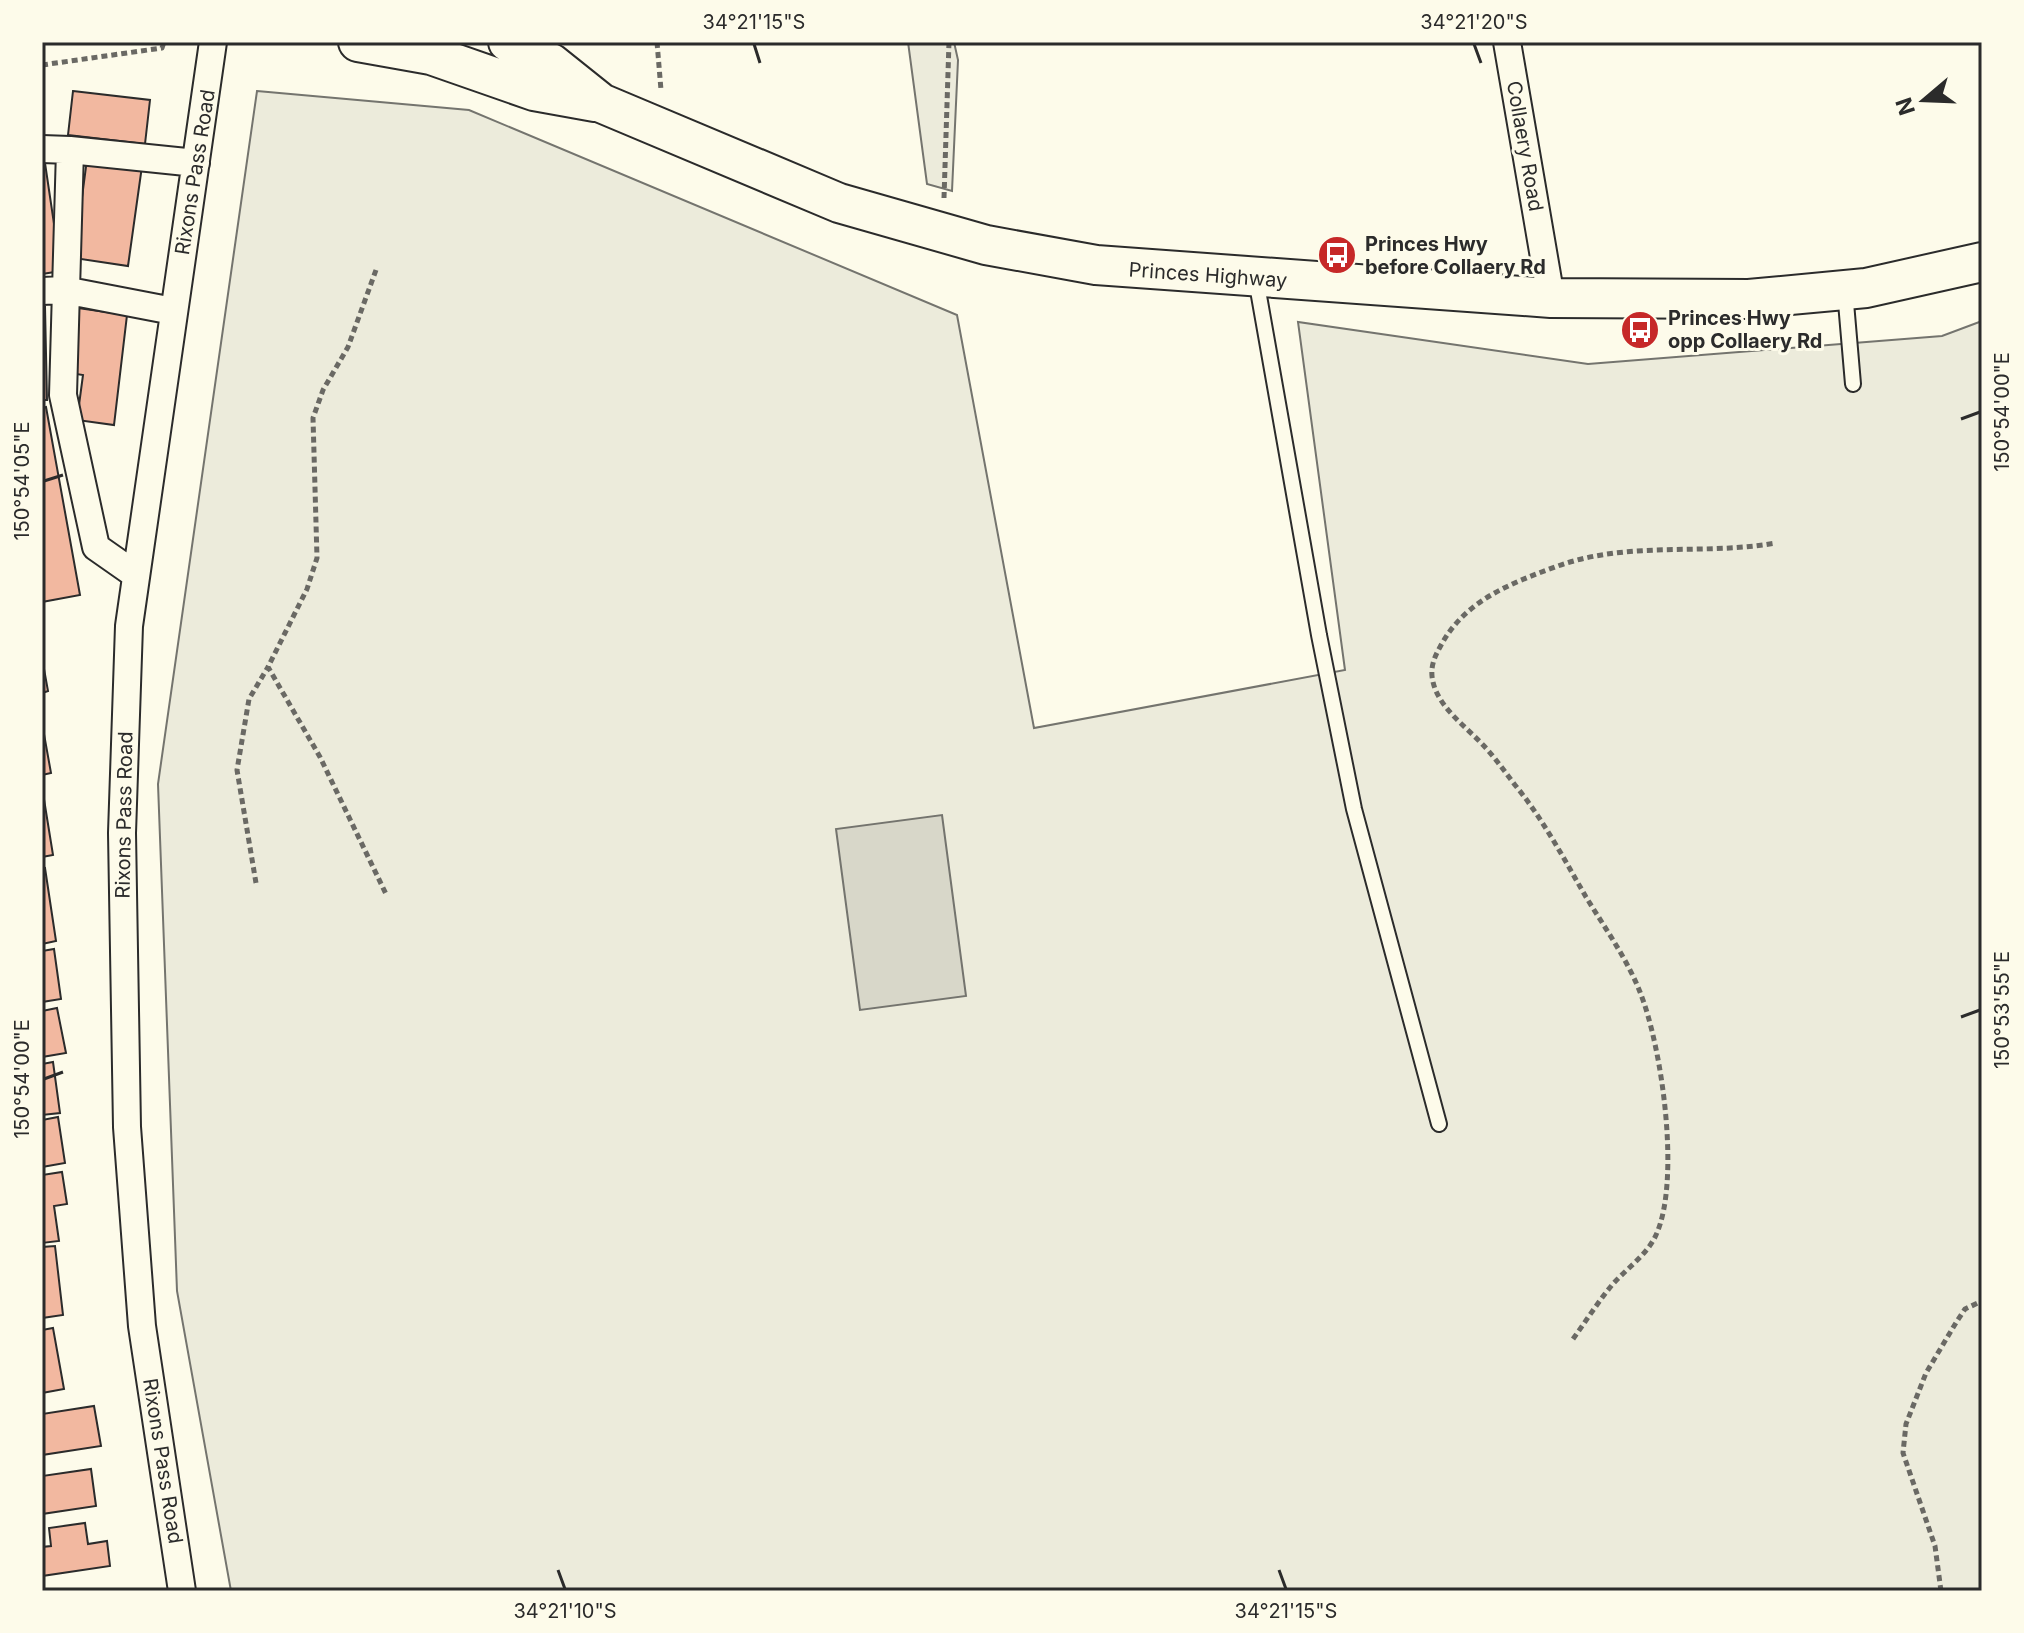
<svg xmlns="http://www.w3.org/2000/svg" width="2024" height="1633" viewBox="0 0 2024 1633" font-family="Inter,sans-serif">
<rect width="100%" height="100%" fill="#fdfbea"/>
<path fill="#ecebdb" stroke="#74746e" stroke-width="2" d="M908 42H954L958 60 952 191 927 184Z
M257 91 469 110 957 315 1034 728 1345 670 1298 322 1588 364 1942 336 1982 321V1591H231L177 1291 158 784Z"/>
<path fill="#d8d7c9" stroke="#74746e" stroke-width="2" d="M942 815 966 996 860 1010 836 829Z"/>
<path fill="#f2b8a0" stroke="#2b2b2b" stroke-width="2" d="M73 91 150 100 145 144 68 135Z
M87 159 142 166 128 266 74 258Z
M42 163H45L61 271 42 274Z
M42 307H45L47 400H42Z
M78 308 127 315 114 425 77 420 83 375 70 373Z
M46 407 80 595 42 602V408Z
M42 658 48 691 42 693Z
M42 723 51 773 42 775Z
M42 787 53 855 42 857Z
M45 868 56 941 42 944V869Z
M54 949 61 999 42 1002V951Z
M57 1008 66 1053 42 1057V1011Z
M53 1062 60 1113 42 1115V1064Z
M58 1117 65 1163 42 1167V1120Z
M62 1172 67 1204 54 1206 59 1241 42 1243V1175Z
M55 1246 63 1315 42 1318V1247Z
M53 1328 64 1389 42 1393V1330Z
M94 1406 101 1446 42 1455V1414Z
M91 1469 96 1506 42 1514V1476Z
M85 1523 88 1544 107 1541 110 1566 42 1576V1547L51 1546 49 1528Z"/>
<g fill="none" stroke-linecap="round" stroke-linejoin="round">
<defs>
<path id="lane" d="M1256 279 1319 635 1354 809 1439 1124
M1845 291 1853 384"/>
<path id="street" d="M1507 42 1551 298
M42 149 70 150
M42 291 64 290 173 311
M136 575 96 547 63 395 70 150 196 163
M182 1591 142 1326 127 1127 122 833 129 626 213 42"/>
<path id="secondary" d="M358 42 431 55 534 91 595 102
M508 42 551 63 601 103 839 203 986 245 1096 265 1551 298 1749 299 1866 288 1982 262"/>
</defs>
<use href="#lane" stroke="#2b2b2b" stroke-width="18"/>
<use href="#street" stroke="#2b2b2b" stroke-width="30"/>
<use href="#secondary" stroke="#2b2b2b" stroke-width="42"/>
<path stroke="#6a6964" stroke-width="5" stroke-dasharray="6 4" stroke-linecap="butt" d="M657 42 661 90
M42 65 162 48 164 42
M944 198 949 42
M376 270 348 347 323 390 313 418 317 558 307 589 268 667 320 757 386 894
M256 883 237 770 249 699 268 667
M1573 1339C1586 1321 1598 1302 1612 1285 1626 1269 1647 1255 1656 1235 1681 1181 1662 1047 1640 992 1627 959 1605 928 1586 897 1564 859 1543 819 1515 785 1505 772 1496 759 1485 747 1466 726 1435 706 1432 676 1431 665 1435 656 1440 647 1464 601 1509 584 1555 567 1628 540 1701 556 1776 543
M1941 1591 1935 1546 1903 1453 1906 1424 1926 1373 1957 1321 1965 1309 1982 1301"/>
<use href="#lane" stroke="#fdfbea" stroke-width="14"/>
<use href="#street" stroke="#fdfbea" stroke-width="26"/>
<use href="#secondary" stroke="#fdfbea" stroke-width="38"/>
</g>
<path fill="none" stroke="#2b2b2b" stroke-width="3" d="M754 44 760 63M1474 44 1481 63M1961 419 1980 412M44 481 63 475M1961 1017 1980 1010M44 1079 63 1072M558 1570 565 1589M1279 1570 1286 1589"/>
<defs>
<symbol id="bus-disc" viewBox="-11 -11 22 22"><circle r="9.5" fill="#c62828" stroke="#fdfbea"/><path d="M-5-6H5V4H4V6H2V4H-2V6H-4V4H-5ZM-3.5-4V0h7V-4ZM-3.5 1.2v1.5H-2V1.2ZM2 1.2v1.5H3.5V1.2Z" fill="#fff"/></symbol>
</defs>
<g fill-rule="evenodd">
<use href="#bus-disc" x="1315" y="233" width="44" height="44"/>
<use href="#bus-disc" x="1618" y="308" width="44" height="44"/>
</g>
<g text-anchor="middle" stroke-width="6" stroke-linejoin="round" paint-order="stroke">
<g font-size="20" fill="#2b2b2b" stroke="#fdfbea">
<text transform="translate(1525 146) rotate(80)" y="7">Collaery Road</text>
<text transform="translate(195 172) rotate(-81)" y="7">Rixons Pass Road</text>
<text transform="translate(1208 275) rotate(4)" y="7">Princes Highway</text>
<text transform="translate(124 815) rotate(-89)" y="7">Rixons Pass Road</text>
<text transform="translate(163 1461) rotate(81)" y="7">Rixons Pass Road</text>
</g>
<g font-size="20" font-weight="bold" fill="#2b2b2b" stroke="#fdfbea" text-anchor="start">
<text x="1365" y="251">Princes Hwy<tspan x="1365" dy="23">before Collaery Rd</tspan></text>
<text x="1668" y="325">Princes Hwy<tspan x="1668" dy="23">opp Collaery Rd</tspan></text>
</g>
</g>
<rect width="2024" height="1633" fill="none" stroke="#fdfbea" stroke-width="88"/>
<g transform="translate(1924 100) rotate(251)" stroke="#fdfbea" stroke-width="6" paint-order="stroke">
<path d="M0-6L14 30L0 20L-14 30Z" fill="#2b2b2b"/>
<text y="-12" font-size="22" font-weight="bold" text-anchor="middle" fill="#2b2b2b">N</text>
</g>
<rect x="44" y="44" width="1936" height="1545" fill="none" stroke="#2b2b2b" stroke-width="3"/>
<g font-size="20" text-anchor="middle" fill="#2b2b2b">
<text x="754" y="29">34°21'15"S</text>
<text x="1474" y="29">34°21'20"S</text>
<text transform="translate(2002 412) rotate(-90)" y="7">150°54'00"E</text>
<text transform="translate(22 481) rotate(-90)" y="7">150°54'05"E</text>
<text transform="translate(2002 1010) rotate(-90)" y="7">150°53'55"E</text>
<text transform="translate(22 1079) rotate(-90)" y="7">150°54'00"E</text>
<text x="565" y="1618">34°21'10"S</text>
<text x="1286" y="1618">34°21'15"S</text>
</g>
</svg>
